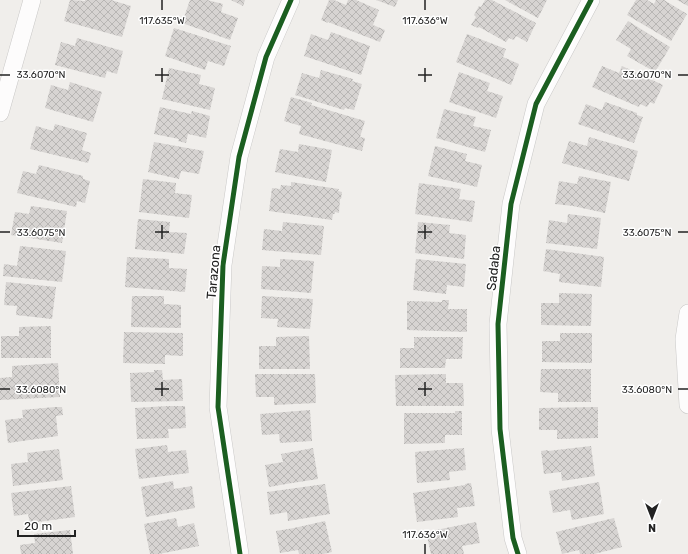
<svg xmlns="http://www.w3.org/2000/svg" width="688" height="554" viewBox="0 0 688 554" font-family="Rubik,sans-serif">
<defs>
<pattern id="building-cross-hatch" width="8" height="8" patternUnits="userSpaceOnUse"><rect width="8" height="8" fill="#d7d4d2"/><path d="M0 0l8 8M0 8l8-8" fill="none" stroke="#b8b6b4"/></pattern>
</defs>
<rect width="100%" height="100%" fill="#f0eeeb"/>
<path fill="url(#building-cross-hatch)" d="M70 0 85 1V0H111L131 6 122 37 64 21Z
M190 0H207L223 4 221 12 238 18 230 40 182 23Z
M231 0H245L243 6Z
M329 0H334L346 5 348 0H356L379 10 373 25 385 30 380 42 328 22V23L321 20Z
M376 0H398L395 7Z
M485 0H492L536 23 527 42 516 36 514 40 509 38 506 42 479 27 478 28 471 25 476 17 474 15 479 6 481 7Z
M505 0H547L538 18Z
M636 0H647L654 4 656 0H664L687 14 671 41 627 15Z
M677 0H688V6Z
M628 21 670 47 655 72 627 56 631 49 616 40Z
M174 28 231 46 224 66 208 61 205 70 165 56Z
M331 32 370 46 361 75 304 56 311 34 328 40Z
M467 34 506 49 503 57 519 64 511 85 456 62Z
M77 38 123 51 117 74 107 71 105 78 55 65 61 42 75 46Z
M602 66 619 73 622 66 663 85 654 104 650 102 647 107 640 104 639 107 592 87Z
M169 68 201 75 199 84 215 88 210 110 162 99Z
M321 70 353 79 352 81 362 84 354 110 345 108 344 110 295 95 302 73 319 78Z
M459 72 490 83 487 91 503 96 496 118 449 102Z
M70 82 102 92 93 122 45 108 51 85 68 90Z
M291 97 312 103 311 105 365 121 360 137 365 138 362 151 299 134 301 126 284 121Z
M605 102 637 113V115L643 117 634 143 578 124 586 104 602 110Z
M160 107 191 114 192 111 210 116 206 138 188 134 186 143 178 141 179 139 154 134Z
M444 109 476 117 473 126 491 130 485 152 436 138Z
M55 124 87 133 82 150 91 153 88 163 30 149 36 126 53 131Z
M589 137 638 151 629 181 562 163 569 141 587 146Z
M154 142 204 151 199 174 181 171 179 179 148 172Z
M299 144 332 150 326 182 275 172 280 149 298 152Z
M435 146 467 154 465 161 482 165 477 187 428 176Z
M39 165 83 176V179L90 181 85 203 77 201 76 207 17 193 23 171 36 174Z
M579 176 611 182 605 213 573 206 555 204 559 181 577 184Z
M143 179 176 183 175 193 192 195 189 218 139 212Z
M291 182 339 189 338 191 342 192 341 199H340L339 213 335 212V214H333L332 220 269 211 272 188 280 189 281 185 291 186Z
M419 183 461 189 459 199 475 201 472 222 415 214Z
M31 206 67 211 62 243 11 235 15 212 29 214Z
M568 214 601 218 597 249 546 243 549 220 567 223Z
M138 219 170 222 169 232 187 233 184 254 135 249Z
M283 222 324 226 321 255 262 250 264 229 282 231Z
M418 222 450 225 449 233 466 235 464 259 415 253Z
M20 246 66 251 62 282 3 276 4 264 17 266Z
M546 249 604 257 601 287 559 282 560 274 543 271Z
M127 257 169 259V268L187 269 185 292 125 287Z
M280 259 314 261 311 293 261 289 262 266 280 267Z
M416 259 466 264 464 287 447 285 446 294 413 290Z
M6 282 56 287 52 319 16 315 17 306 4 305Z
M559 293 592 294 591 326 541 325V303H559Z
M132 296H164V304L181 305V328L131 327Z
M262 296 313 299 310 329 277 327 278 319 261 318Z
M442 300H449L448 309H467V332L407 330V301L442 302Z
M51 326V358H1V336H19V327Z
M124 332 183 333V356L165 355V364L123 363Z
M560 333H592V363L542 362V341H560Z
M309 336 310 369H259V346H276V337Z
M414 337H463L462 359H446L445 368H400V348H414Z
M58 363 60 397 0 400V378L12 377V366Z
M541 369H591V402H558V393L540 392Z
M154 370H162L163 380 182 379 183 401 131 402 130 373 154 372Z
M255 374H315L316 403 274 405V397H256Z
M446 374V383H463L464 406H396L395 375Z
M168 406H185L186 428 168 429 169 438 137 439 135 408Z
M55 407H62L63 415 56 416 58 436 8 443 5 420 23 418 22 410Z
M598 407V438L557 439V430H539V408Z
M310 410 312 441 280 443 279 434 262 435 260 414Z
M455 411H462V435H445V443L404 444V413H455Z
M167 445 168 452 186 450 189 473 139 479 135 449Z
M591 446 595 476 562 481 561 472 544 474 541 451 548 450V451Z
M313 448 318 479 286 484 269 487 265 465 283 462 281 454Z
M464 448 466 470 449 472 450 480 417 483 415 452Z
M59 449 63 480 13 486 11 464 28 462 27 453Z
M173 481 174 489 192 486 195 508 146 517 141 487Z
M599 482 604 514 572 520 570 510 553 513 549 491Z
M471 483 475 506 457 508 458 517 417 522 413 493 465 485V484Z
M325 484 330 514 288 521 287 512 270 515 267 492Z
M71 486 75 517 30 523 28 514 14 516 11 493Z
M176 518 178 527 194 523 199 546 159 554H150L144 524Z
M614 518 622 547 594 554H580L579 550 562 554 556 532Z
M325 521 332 552 323 554H299L298 550 280 553 276 531 294 528Z
M476 522 480 543 462 546 464 554H431L426 532Z
M70 530 73 554H21L20 545 35 543 34 534Z"/>
<g fill="none" stroke-linecap="round" stroke-linejoin="round">
<defs>
<path id="street" d="M0 113 32 0
M688 313 684 339 688 405
M240 554 218 407 223 265 239 157 266 57 291 0
M518 554 513 538 500 429 498 324 511 204 536 104 591 0"/>
</defs>
<use href="#street" stroke="#c9c8c7" stroke-width="18"/>
<use href="#street" stroke="#fdfcfc" stroke-width="17"/>
<defs>
<path id="cycleway" d="M240 554 218 407 223 265 239 157 266 57 291 0
M518 554 513 538 500 429 498 324 511 204 536 104 591 0"/>
</defs>
<use href="#cycleway" stroke="#fff" stroke-width="8"/>
<use href="#cycleway" stroke="#1b5e20" stroke-width="5"/>
</g>
<path fill="none" stroke="#222" stroke-width="1.5" d="M162 0V10M425 0V10M162 68V82M425 68V82M0 75H10M155 75H169M418 75H432M678 75H688M162 225V239M425 225V239M0 232H10M155 232H169M418 232H432M678 232H688M162 382V396M425 382V396M0 389H10M155 389H169M418 389H432M678 389H688M425 544V554"/>
<g text-anchor="middle" stroke-width="3" stroke-linejoin="round" paint-order="stroke">
<g font-size="13" fill="#222" stroke="#fff">
<text transform="translate(493 268) rotate(-84)" y="5">Sadaba</text>
<text transform="translate(213 272) rotate(-85)" y="5">Tarazona</text>
</g>
</g>
<g font-size="10" text-anchor="middle" fill="#222" stroke="#fff" stroke-width="3" stroke-linejoin="round" paint-order="stroke">
<text x="162" y="24">117.635°W</text>
<text x="425" y="24">117.636°W</text>
<text x="647" y="78">33.6070°N</text>
<text x="41" y="78">33.6070°N</text>
<text x="647" y="236">33.6075°N</text>
<text x="41" y="236">33.6075°N</text>
<text x="647" y="393">33.6080°N</text>
<text x="41" y="393">33.6080°N</text>
<text x="425" y="538">117.636°W</text>
</g>
<g transform="translate(652 518) rotate(180)" stroke="#ffffff" stroke-width="3" paint-order="stroke">
<path d="M0-3L7 15L0 10L-7 15Z" fill="#222222"/>
<text y="-6" font-size="11" font-weight="bold" text-anchor="middle" fill="#222222">N</text>
</g>
<path d="M18 530v6h57v-6" fill="none" stroke="#222222" stroke-width="2"/>
<text x="24" y="530" font-size="12" fill="#222222" stroke="#ffffff" stroke-width="3" paint-order="stroke">20 m</text>
</svg>
